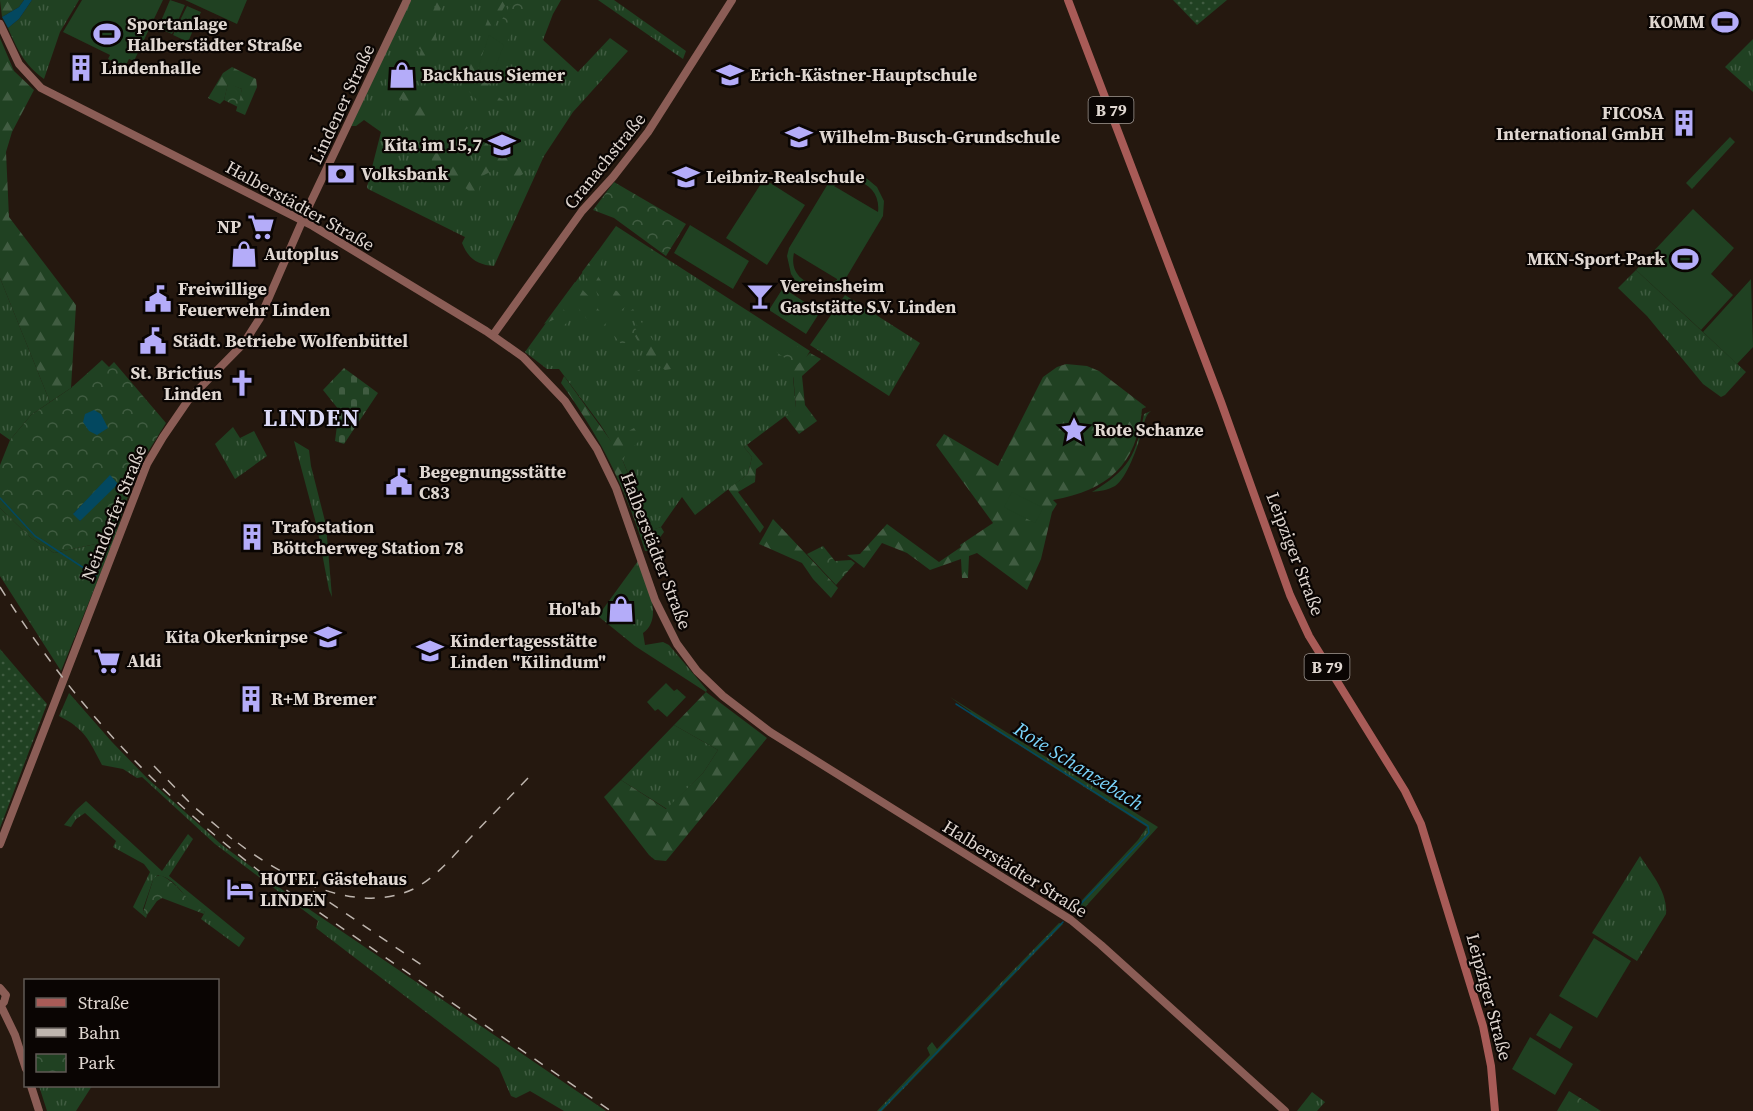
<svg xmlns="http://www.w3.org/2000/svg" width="1753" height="1111" viewBox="0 0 1753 1111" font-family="'Source Serif 4',serif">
<defs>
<pattern id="grass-tufts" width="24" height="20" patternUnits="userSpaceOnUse" patternTransform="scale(1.5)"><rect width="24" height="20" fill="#204122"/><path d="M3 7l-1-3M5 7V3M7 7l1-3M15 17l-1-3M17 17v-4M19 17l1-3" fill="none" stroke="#405c41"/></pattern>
<pattern id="forest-firs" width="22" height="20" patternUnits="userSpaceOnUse" patternTransform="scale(1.5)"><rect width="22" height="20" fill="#204122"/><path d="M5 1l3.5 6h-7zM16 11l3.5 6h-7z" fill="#405c41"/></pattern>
<pattern id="cemetery-stones" width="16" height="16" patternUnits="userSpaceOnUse" patternTransform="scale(1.5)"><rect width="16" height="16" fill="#204122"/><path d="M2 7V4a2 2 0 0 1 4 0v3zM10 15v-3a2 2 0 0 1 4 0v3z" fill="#405c41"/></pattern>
<pattern id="park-crowns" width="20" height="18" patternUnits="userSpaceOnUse" patternTransform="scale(1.5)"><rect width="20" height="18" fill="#204122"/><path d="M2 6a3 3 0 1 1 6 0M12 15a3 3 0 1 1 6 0" fill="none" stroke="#405c41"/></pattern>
<pattern id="garden-dots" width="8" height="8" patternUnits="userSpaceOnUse" patternTransform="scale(1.5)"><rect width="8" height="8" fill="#204122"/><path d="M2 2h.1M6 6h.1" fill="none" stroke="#405c41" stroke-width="1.8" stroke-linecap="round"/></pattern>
</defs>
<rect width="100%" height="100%" fill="#25180f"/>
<path fill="url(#grass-tufts)" d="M32 0H79L60 32 44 79C24 64 18 51 8 28L19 19Z
M407 0H561L553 14 543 40 578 72 610 38 628 51 573 112 544 156 494 266C477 265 468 258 462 243L465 237 368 189 367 187 381 132 364 120 356 126H348Z
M598 0H614L686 51 683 59Z
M1753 39V92L1725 67Z
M1730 137 1735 142 1692 189 1686 183Z
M616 226 810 351 793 378 796 408 744 447 752 457 748 474 695 515 682 497 661 527 652 530 622 459 600 424 559 369H547L525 352Z
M1636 270 1746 372 1725 395 1721 397 1703 384 1647 316 1618 288Z
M0 278 50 402 31 415 10 440 0 433Z
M845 295 920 343 889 396 810 345Z
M1151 411C1145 415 1144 424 1142 431 1138 446 1127 478 1115 486 1108 490 1100 491 1092 492 1129 470 1136 455 1144 414Z
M233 427 240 438 254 431 267 456 235 479 215 444Z
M294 441 309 450 311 466 326 525 332 597 329 590 317 527Z
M0 508 31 538 54 553 114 540 61 671 0 576Z
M638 561C645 582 665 617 643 633L645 645 663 642 669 645 707 690 706 692 635 646 598 616Z
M69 693 112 742 147 778 222 845 303 905 606 1111H564L530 1091 516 1098 511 1096 499 1068 316 928 318 921 215 844 142 777 137 778 123 769 102 765C89 740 85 729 59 716Z
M950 697 1158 827 1078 915 1071 912 1138 840 1147 827 970 714 971 712Z
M674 725 718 750 703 773 667 809 621 780Z
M86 801 162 871 188 834 193 839 169 876 245 938 239 947 201 919 205 912C200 910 195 908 192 904 182 893 174 878 158 875L153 880 143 909V912L147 915 146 918 133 907 150 872 144 864 113 847 116 841 85 813 76 819 71 827 64 825 76 810Z
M1640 856C1651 873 1668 892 1666 914L1637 961 1592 933Z
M1059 923 1063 924 882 1111H877L930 1055 927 1048 932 1042 937 1049Z
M39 1086H92L76 1111H47Z
M1312 1092 1325 1102 1317 1111H1297Z"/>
<path fill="url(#forest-firs)" d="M0 0H24L19 7 2 17Z
M438 0H449L436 14V52L423 60H418L421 50 417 47Z
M498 0H508L489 35 476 74 491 78 486 92 497 96 513 107 507 118 491 98 479 102 463 85 489 16Z
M0 38 14 71 34 90 12 132 6 152 9 217 76 305 71 388 50 402 0 278Z
M232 67 256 79 257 87 245 115 236 111 242 89 228 84 224 100 220 104 208 98 223 73Z
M391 86 434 106 430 114 416 120 414 130 419 143 416 147 405 141 403 134C413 119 406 114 402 99L388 98 380 118 385 128 368 117 385 87Z
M455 119 461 120 468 128 459 134V148L451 152V160L458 165 468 162 475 169 483 162 480 149 487 142 491 152 504 154 516 146 523 174 514 180 494 170 482 176 478 195 470 192 453 177 445 180 442 187C433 180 431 165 432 154L424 148 429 143 432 146H443L449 129Z
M598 251 603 257 597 275 606 288 617 291 624 300 630 295 632 301 590 337 588 334 594 328 571 299 564 304V310L571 319 562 327 555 319 544 324 575 282 598 306 597 308 606 318 612 313 582 272Z
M633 309 671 369 665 370 653 361 644 373 640 375 637 371 650 363 635 336 641 331 628 313Z
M775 351 796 366 810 353 821 359 802 376 805 405 817 421 799 434 785 416 796 407 793 374 774 362Z
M1066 364 1087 366 1099 371 1146 407 1142 409C1137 465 1108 490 1053 500L1057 504 1052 512 1041 559 1027 590 977 553 969 556 968 578H962L961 559 930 570 907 553 882 543 864 568 847 555 860 554 887 524 939 562 961 547 960 545 993 523 936 445 944 434 998 466 1043 377 1057 367Z
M564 376 611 441 634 428 641 439 622 459 651 530 661 527 664 532 650 551H645C624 485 602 440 561 383Z
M747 445 763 464 756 469 755 482 738 492 764 527 760 533 728 489 748 474 752 457 744 447Z
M773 519 838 588 831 598 813 579 802 563 759 544Z
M706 692 767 738 666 861 655 860 649 855 604 797 621 780 666 809 703 773 718 750 674 725Z"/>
<path fill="url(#cemetery-stones)" d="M344 368 378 393 344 444 335 441 339 410 323 390Z"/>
<path fill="url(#park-crowns)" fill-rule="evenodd" d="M513 0H532L507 42 496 30Z
M228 83 242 89 238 107 224 100Z
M614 182 686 224 666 256 614 218 593 210Z
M629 320 638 332 622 345 613 334Z
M785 338 807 353 796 366 775 351Z
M102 360 109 367 114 362 166 423 136 471 114 540 54 553 31 538 0 508V465L10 440 31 415 71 388ZM110 476 80 521 74 513Z
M823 546 835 561 851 560 855 563 836 585 807 554Z
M160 875C181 884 186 903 205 912L204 914 162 898 157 901 147 915 143 912 153 880 155 877Z
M1569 1091 1601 1111H1557Z"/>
<path fill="url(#garden-dots)" d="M1173 0H1227L1197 25Z
M0 649 47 704 0 828Z"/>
<path fill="#204122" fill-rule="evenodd" d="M82 0H163L134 61 129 59 125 67 108 59 110 55 63 32Z
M170 0 185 5 172 34 158 28Z
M185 0H247L237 24Z
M187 6 201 12 188 42 173 35Z
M489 35 504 45 491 78 477 72Z
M850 174 865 177 877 187 884 201 883 216 843 283 829 291H813L797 283 791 274 787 256 789 248 829 182 835 177ZM855 180C871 184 880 196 878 212L834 186 844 181ZM794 253 837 279V280C815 292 788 279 794 253Z
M764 179 805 205 767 265 726 238Z
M1693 209 1734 248 1711 274 1733 295 1701 330 1636 270Z
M690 225 749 261 733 289 674 253Z
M1751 279 1753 347 1737 364 1703 332Z
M783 288 820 312 806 334 769 310Z
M1012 492 1043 508 1035 523 1004 507Z
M666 683 674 691 677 689 686 697 667 717 658 709 655 711 647 702Z
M1594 938 1631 961 1597 1018 1559 996Z
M1550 1013 1573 1027 1560 1049 1536 1035Z
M1530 1037 1573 1064 1555 1095 1512 1069Z"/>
<path fill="#034860" d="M24 0H32L19 19 8 28 2 17 19 7Z
M94 410 101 414 108 428 97 435 89 431 83 422 85 414Z
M110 475 118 484 80 521 73 514Z"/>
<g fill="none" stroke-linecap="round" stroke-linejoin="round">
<path stroke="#034860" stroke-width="1.5" d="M0 498 35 536 96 576
M956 704 1148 826 1149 833 1072 913
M880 1111 1063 922"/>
<path stroke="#8b5d56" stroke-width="8" d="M0 24 19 64 41 88 313 226 486 331 523 357 565 401 597 449 616 488 655 600 677 644 697 671 723 696 770 732 1071 920 1101 945 1285 1111
M493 335 582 211 613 177 648 132 732 0
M0 844 147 464 163 437 189 399 244 343 260 318 307 210 407 0
M0 988 6 995 4 1002 0 1006
M1 1006 15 1035 26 1069
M31 1086 39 1111"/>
<path stroke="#a85b57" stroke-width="8" d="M1068 0 1221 402 1290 595 1309 636 1405 791 1421 824 1483 1026 1491 1066 1495 1111"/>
<path stroke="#beb5ae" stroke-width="1.5" stroke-dasharray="10 10" stroke-linecap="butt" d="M0 587C74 706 156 792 267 877L611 1111
M154 766 193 806 232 839
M238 843C284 878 362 919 419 886 440 873 455 854 472 836 491 816 510 797 529 777
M313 891 426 968"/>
</g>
<defs>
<symbol id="stadium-bare" viewBox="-9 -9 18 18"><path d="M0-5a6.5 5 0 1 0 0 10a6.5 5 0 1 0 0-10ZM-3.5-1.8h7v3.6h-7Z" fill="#b4acf9" stroke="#0a0503" stroke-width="2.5" paint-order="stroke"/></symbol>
<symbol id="building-bare" viewBox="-9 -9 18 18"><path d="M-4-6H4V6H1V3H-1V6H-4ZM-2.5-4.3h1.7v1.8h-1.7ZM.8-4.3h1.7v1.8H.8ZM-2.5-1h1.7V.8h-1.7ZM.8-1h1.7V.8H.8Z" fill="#b4acf9" stroke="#0a0503" stroke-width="2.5" paint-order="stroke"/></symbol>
<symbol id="shop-bare" viewBox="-9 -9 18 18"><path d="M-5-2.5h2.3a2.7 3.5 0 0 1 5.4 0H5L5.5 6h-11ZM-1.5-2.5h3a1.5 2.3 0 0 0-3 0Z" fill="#b4acf9" stroke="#0a0503" stroke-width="2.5" paint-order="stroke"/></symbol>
<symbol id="school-bare" viewBox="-9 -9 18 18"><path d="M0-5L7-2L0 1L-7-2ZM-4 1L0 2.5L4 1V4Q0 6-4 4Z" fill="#b4acf9" stroke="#0a0503" stroke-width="2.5" paint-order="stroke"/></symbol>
<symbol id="bank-bare" viewBox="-9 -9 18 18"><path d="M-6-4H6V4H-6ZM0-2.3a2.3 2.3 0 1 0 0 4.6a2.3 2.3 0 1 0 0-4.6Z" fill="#b4acf9" stroke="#0a0503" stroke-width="2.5" paint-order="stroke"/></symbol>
<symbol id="supermarket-bare" viewBox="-9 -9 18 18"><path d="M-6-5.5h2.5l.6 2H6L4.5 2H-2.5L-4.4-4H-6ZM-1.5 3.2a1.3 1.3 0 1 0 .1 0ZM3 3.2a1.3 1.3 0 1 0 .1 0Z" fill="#b4acf9" stroke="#0a0503" stroke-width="2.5" paint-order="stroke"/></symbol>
<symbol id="bar-bare" viewBox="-9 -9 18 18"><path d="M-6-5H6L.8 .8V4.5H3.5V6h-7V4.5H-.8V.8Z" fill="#b4acf9" stroke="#0a0503" stroke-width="2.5" paint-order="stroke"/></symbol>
<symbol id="civic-bare" viewBox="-9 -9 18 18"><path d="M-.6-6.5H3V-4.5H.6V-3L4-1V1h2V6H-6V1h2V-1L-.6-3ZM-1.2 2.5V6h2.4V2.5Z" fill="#b4acf9" stroke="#0a0503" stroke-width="2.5" paint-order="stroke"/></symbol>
<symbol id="church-bare" viewBox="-9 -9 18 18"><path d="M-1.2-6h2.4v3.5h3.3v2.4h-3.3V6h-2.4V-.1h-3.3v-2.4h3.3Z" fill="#b4acf9" stroke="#0a0503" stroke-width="2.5" paint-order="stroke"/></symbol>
<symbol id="sight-bare" viewBox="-9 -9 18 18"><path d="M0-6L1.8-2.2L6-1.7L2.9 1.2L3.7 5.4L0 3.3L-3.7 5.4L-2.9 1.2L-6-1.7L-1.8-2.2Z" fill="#b4acf9" stroke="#0a0503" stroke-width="2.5" paint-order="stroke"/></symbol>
<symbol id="hotel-bare" viewBox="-9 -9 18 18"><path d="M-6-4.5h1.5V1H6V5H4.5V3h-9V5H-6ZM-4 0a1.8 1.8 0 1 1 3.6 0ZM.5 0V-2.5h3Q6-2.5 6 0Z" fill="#b4acf9" stroke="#0a0503" stroke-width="2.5" paint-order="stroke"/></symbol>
</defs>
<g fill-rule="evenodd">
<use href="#stadium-bare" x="1706" y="3" width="38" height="38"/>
<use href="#stadium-bare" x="88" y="15" width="38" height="38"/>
<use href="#building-bare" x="62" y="49" width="38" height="38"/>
<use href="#shop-bare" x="383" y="56" width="38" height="38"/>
<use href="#school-bare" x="711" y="56" width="38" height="38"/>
<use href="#building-bare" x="1665" y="104" width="38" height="38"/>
<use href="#school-bare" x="780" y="118" width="38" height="38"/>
<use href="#school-bare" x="483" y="126" width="38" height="38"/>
<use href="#bank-bare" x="322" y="155" width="38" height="38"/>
<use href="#school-bare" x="667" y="158" width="38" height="38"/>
<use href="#supermarket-bare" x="242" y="208" width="38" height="38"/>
<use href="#shop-bare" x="225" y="235" width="38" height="38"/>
<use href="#stadium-bare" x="1666" y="240" width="38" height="38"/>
<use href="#bar-bare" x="741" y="277" width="38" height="38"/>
<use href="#civic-bare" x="139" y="280" width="38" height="38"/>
<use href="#civic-bare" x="134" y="322" width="38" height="38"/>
<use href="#church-bare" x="223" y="364" width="38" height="38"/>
<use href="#sight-bare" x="1055" y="411" width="38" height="38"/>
<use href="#civic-bare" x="380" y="463" width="38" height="38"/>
<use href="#building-bare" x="233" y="518" width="38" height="38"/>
<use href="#shop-bare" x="602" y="590" width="38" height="38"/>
<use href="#school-bare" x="309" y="618" width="38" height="38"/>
<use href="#school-bare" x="411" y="632" width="38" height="38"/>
<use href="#supermarket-bare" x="88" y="642" width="38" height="38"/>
<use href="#building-bare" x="232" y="680" width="38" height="38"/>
<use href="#hotel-bare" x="221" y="870" width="38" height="38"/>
</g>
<g text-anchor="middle" stroke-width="4.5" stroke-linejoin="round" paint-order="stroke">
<g fill="#0a0503" stroke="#a09893" stroke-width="1.5">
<rect x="1088.5" y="97" width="45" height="26" rx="4.5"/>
<rect x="1304.5" y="654" width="45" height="26" rx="4.5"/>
</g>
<g font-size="16" font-weight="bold" fill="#e0d7d1">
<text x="1111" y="116">B 79</text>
<text x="1327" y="673">B 79</text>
</g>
<g font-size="18" font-weight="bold" fill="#e0d7d1" stroke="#0a0503" text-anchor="start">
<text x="1705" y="28" text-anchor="end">KOMM</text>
<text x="127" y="30">Sportanlage<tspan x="127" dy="21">Halberstädter Straße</tspan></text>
<text x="101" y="74">Lindenhalle</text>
<text x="422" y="81">Backhaus Siemer</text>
<text x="750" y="81">Erich-Kästner-Hauptschule</text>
<text x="1664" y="119" text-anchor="end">FICOSA<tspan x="1664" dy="21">International GmbH</tspan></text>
<text x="819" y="143">Wilhelm-Busch-Grundschule</text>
<text x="482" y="151" text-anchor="end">Kita im 15,7</text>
<text x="361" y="180">Volksbank</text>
<text x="706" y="183">Leibniz-Realschule</text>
<text x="241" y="233" text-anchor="end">NP</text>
<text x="264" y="260">Autoplus</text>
<text x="1665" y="265" text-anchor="end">MKN-Sport-Park</text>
<text x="780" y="292">Vereinsheim<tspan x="780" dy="21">Gaststätte S.V. Linden</tspan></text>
<text x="178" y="295">Freiwillige<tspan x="178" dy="21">Feuerwehr Linden</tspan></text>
<text x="173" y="347">Städt. Betriebe Wolfenbüttel</text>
<text x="222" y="379" text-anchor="end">St. Brictius<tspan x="222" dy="21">Linden</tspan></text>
<text x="1094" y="436">Rote Schanze</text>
<text x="419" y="478">Begegnungsstätte<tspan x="419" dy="21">C83</tspan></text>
<text x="272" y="533">Trafostation<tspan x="272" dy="21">Böttcherweg Station 78</tspan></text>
<text x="601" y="615" text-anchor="end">Hol'ab</text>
<text x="308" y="643" text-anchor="end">Kita Okerknirpse</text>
<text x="450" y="647">Kindertagesstätte<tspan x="450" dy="21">Linden "Kilindum"</tspan></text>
<text x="127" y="667">Aldi</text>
<text x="271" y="705">R+M Bremer</text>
<text x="260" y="885">HOTEL Gästehaus<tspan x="260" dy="21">LINDEN</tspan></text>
</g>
<g font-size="18" fill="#e0d7d1" stroke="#0a0503">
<text transform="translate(342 104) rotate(-65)" y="6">Lindener Straße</text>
<text transform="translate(605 161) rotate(-51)" y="6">Cranachstraße</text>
<text transform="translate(300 206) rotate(29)" y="6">Halberstädter Straße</text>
<text transform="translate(114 513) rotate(-68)" y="6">Neindorfer Straße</text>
<text transform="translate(656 551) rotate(69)" y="6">Halberstädter Straße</text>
<text transform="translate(1295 554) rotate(69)" y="6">Leipziger Straße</text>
<text transform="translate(1015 869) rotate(32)" y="6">Halberstädter Straße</text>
<text transform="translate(1489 997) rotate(75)" y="6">Leipziger Straße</text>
</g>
<g font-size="20" font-style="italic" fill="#7bd5fd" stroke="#0a0503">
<text transform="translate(1079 766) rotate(32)" y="7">Rote Schanzebach</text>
</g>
<g font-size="24" font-weight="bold" letter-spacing="1.5" fill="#dcdaf7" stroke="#0a0503">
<text x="312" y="426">LINDEN</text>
</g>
</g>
<rect x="24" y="979" width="195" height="108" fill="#0a0503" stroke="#605955" stroke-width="1.5"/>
<rect x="36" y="998" width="30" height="9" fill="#a85b57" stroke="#605955" stroke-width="1.5"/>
<text x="78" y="1009" font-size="18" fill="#e0d7d1">Straße</text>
<rect x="36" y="1028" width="30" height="9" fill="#beb5ae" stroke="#605955" stroke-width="1.5"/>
<text x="78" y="1039" font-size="18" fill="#e0d7d1">Bahn</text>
<rect x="36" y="1054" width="30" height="18" fill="url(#park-crowns)" stroke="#605955" stroke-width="1.5"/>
<text x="78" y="1069" font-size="18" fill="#e0d7d1">Park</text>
</svg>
